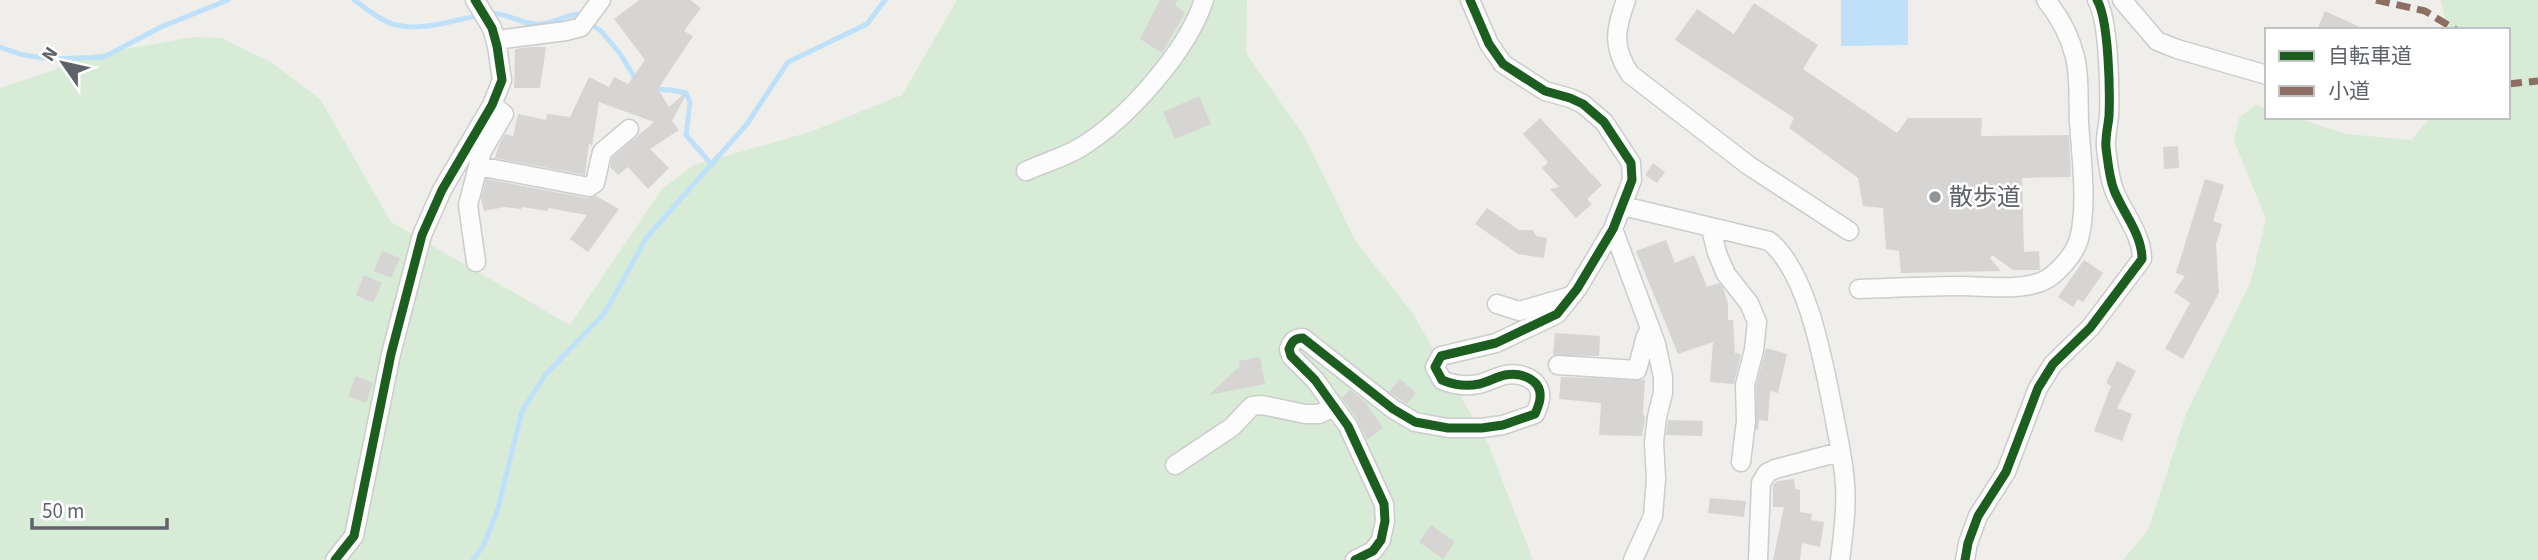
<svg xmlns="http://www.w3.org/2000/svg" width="2538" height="560" viewBox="0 0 2538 560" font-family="'Source Sans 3','Noto Sans JP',sans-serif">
<rect width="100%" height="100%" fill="#efeeea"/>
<path fill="#d8ebd6" d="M957 0H1247L1246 53 1304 136 1356 242 1412 312 1489 446 1533 560H0V88L54 70 79 57 194 37 221 38 271 62 320 99 391 222 570 325 662 189 694 165 810 132 902 95Z
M2441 0H2538V560H2123L2148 530 2186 414 2251 281 2266 219 2234 141 2239 118 2256 105 2267 109V117H2293L2346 134 2411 140 2431 117H2508V30H2447Z"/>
<path fill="#bfe0f9" d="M1841 0H1908V45L1841 46Z"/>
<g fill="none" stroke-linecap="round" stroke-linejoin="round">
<path stroke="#bfe0f9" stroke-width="5" d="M354 0C366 8 382 22 396 25 427 32 457 18 488 14 507 11 522 26 541 24 553 23 565 16 577 14L601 31 621 55 636 80
M0 47 23 55 51 59 104 57 161 27 228 0
M654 89 671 90 686 93 690 102 686 135 712 165
M473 560 483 546 497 512 522 411 545 375 604 314 647 237 747 124 788 62 867 24 885 0"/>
</g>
<path fill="#d6d5d3" d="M639 0H690L701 8 684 31 693 36 658 89 669 107 684 94 686 95 672 121 679 130 650 149 669 168 648 189 628 167 618 175 610 167 612 158 654 122 599 102 592 146 589 143 585 175 495 158 498 147 505 134 513 136 518 114 546 120 547 114 570 117 589 77 609 87 614 77 628 84 645 60 614 19Z
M1160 0H1177L1175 5 1185 13 1162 53 1140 39Z
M1754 3 1818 45 1803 69 1897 133 1908 118H1982L1981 136 2069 135 2071 177 2022 178 2024 252 2039 251 2040 270H2013L1992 255 1990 258 2001 271 1901 273 1899 251 1886 249 1883 208 1863 206 1858 178 1789 128 1794 118 1675 40 1697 9 1734 34Z
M2325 11 2366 30H2317Z
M530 47H546L540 88H514L515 49Z
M1199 96 1211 124 1175 139 1163 112Z
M1540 118 1602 185 1587 199 1592 204 1576 218 1550 189 1559 187 1542 168 1548 162 1523 134Z
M2178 146 2179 168 2164 169 2163 147Z
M1653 163 1665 172 1657 183 1645 175Z
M486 179 587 198 596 196 619 209 588 252 570 239 587 215 548 208V211L522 207 521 209 505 207 484 211 481 199Z
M2205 179 2224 185 2213 221 2222 224 2216 244 2219 293 2183 359 2165 349 2190 303 2174 292 2185 276 2176 273Z
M1487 208 1519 230H1533L1536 236 1547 238 1544 258 1518 254 1475 224Z
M1666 240 1675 263 1694 255 1707 287 1719 283 1723 288 1728 304V320H1733L1735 353 1741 354 1734 384 1710 382 1713 342 1678 354 1636 251Z
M382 251 400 258 391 278 374 271Z
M2084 260 2103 273 2083 302 2078 299 2073 307 2058 297Z
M364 275 382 283 373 303 356 295Z
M1555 333 1600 336 1599 356 1553 355Z
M1766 348 1787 354 1778 393 1770 391 1768 421 1759 420 1758 430H1756V386Z
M1260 357 1265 384 1209 395 1240 366 1239 361Z
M2117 361 2136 371 2117 408 2132 414 2122 441 2094 431 2111 386 2106 383Z
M356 376 373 383 366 403 348 396Z
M1561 377 1645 380 1643 412 1645 419 1642 436 1599 435 1601 403 1559 399Z
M1400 379 1416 393 1407 404 1389 392Z
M1350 390 1365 402 1383 428 1367 440 1356 417 1342 398Z
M1668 420 1703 421 1702 436 1666 435Z
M1794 479 1795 489 1800 490V512L1812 514 1811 520 1824 522 1820 547 1802 543 1800 560H1773L1784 507H1773V485L1777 481Z
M1710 498 1746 501 1744 517 1708 513Z
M1431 525 1455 542 1443 559 1419 542Z"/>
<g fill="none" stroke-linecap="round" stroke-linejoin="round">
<defs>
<path id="minor" d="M1626 0C1615 30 1612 47 1630 74L1748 165 1849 231
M2122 0 2157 41 2177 49 2267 75
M496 40 566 31 581 27 601 0
M478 166 589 187 595 183 602 152 629 129
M1026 171C1044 163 1065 157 1081 147 1127 119 1187 52 1204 0
M1623 206 1769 241C1809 273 1824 366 1834 415 1838 438 1844 462 1845 485 1847 509 1843 536 1840 560
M1613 229 1656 344 1663 377V393L1657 417 1654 442 1656 479 1653 516 1633 560
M1711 229 1717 253 1726 274 1749 303 1757 322 1754 350 1745 385 1746 421 1741 462
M476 262 468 205 482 151 504 114 492 105
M1859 289C1893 288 1927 286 1961 286 1986 286 2016 291 2041 282 2056 276 2075 254 2079 239 2088 205 2081 156 2079 121 2078 100 2080 77 2075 57 2070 36 2059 16 2046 0
M1497 304 1519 311 1571 296
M1558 365 1637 370 1646 336 1650 330
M1175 465 1232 427 1252 406 1262 405 1305 414H1319L1334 407
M335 560 354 536 391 354 422 235 442 190 492 105 502 80 497 46 492 28 475 0
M1355 560 1373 551 1381 540 1385 521 1384 504 1348 426 1315 380 1291 356 1289 349C1292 342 1294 338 1303 338L1393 409 1415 422 1448 428H1482L1503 425 1535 414C1537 409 1540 403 1540 398 1542 379 1520 372 1505 375 1496 377 1488 382 1479 384 1465 387 1454 385 1442 380L1435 367 1441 356 1496 343 1557 314 1577 289 1613 229 1632 180 1631 163 1604 122 1583 104 1570 98 1545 91 1503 64 1489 44 1470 0
M1758 560 1761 483 1767 473 1775 469 1840 452
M1965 560 1968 543 1978 516 2006 472 2038 388 2053 364 2090 328 2142 259C2142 234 2123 213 2114 190 2109 177 2108 162 2106 148 2105 137 2108 127 2109 116 2110 92 2109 20 2097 0"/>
</defs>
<use href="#minor" stroke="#cbcccc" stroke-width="21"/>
<use href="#minor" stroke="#fdfcfc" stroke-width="18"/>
<path stroke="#8d6e63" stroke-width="7" stroke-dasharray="14 7" stroke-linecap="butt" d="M2376 0 2425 11 2456 30
M2508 84 2538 81"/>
<defs>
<path id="cycleway" d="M335 560 354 536 391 354 422 235 442 190 492 105 502 80 497 46 492 28 475 0
M1355 560 1373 551 1381 540 1385 521 1384 504 1348 426 1315 380 1291 356 1289 349C1292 342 1294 338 1303 338L1393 409 1415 422 1448 428H1482L1503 425 1535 414C1537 409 1540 403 1540 398 1542 379 1520 372 1505 375 1496 377 1488 382 1479 384 1465 387 1454 385 1442 380L1435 367 1441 356 1496 343 1557 314 1577 289 1613 229 1632 180 1631 163 1604 122 1583 104 1570 98 1545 91 1503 64 1489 44 1470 0
M1965 560 1968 543 1978 516 2006 472 2038 388 2053 364 2090 328 2142 259C2142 234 2123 213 2114 190 2109 177 2108 162 2106 148 2105 137 2108 127 2109 116 2110 92 2109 20 2097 0"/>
</defs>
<use href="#cycleway" stroke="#fff" stroke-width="13"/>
<use href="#cycleway" stroke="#1b5e20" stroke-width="9"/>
</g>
<circle fill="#919496" stroke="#fff" stroke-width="2.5" cx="1935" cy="197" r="7"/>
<g text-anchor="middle" stroke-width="5" stroke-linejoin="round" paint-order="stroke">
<g font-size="24" fill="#5f6368" stroke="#fff" text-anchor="start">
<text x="1949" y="205">散歩道</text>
</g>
</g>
<rect x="2265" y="28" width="245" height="91" fill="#ffffff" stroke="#bfc1c3" stroke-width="2"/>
<rect x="2279" y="51" width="35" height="10" fill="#1b5e20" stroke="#bfc1c3" stroke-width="2"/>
<text x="2328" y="63" font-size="21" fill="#5f6368">自転車道</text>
<rect x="2279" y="86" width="35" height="10" fill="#8d6e63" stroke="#bfc1c3" stroke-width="2"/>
<text x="2328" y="98" font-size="21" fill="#5f6368">小道</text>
<g transform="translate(63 63) rotate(304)" stroke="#ffffff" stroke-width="5" paint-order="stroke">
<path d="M0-5L12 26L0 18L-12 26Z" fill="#5f6368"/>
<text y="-10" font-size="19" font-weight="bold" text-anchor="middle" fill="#5f6368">N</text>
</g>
<path d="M32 518v10h135v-10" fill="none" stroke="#5f6368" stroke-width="3.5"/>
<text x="42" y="518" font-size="21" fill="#5f6368" stroke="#ffffff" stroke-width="5" paint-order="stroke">50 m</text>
</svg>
